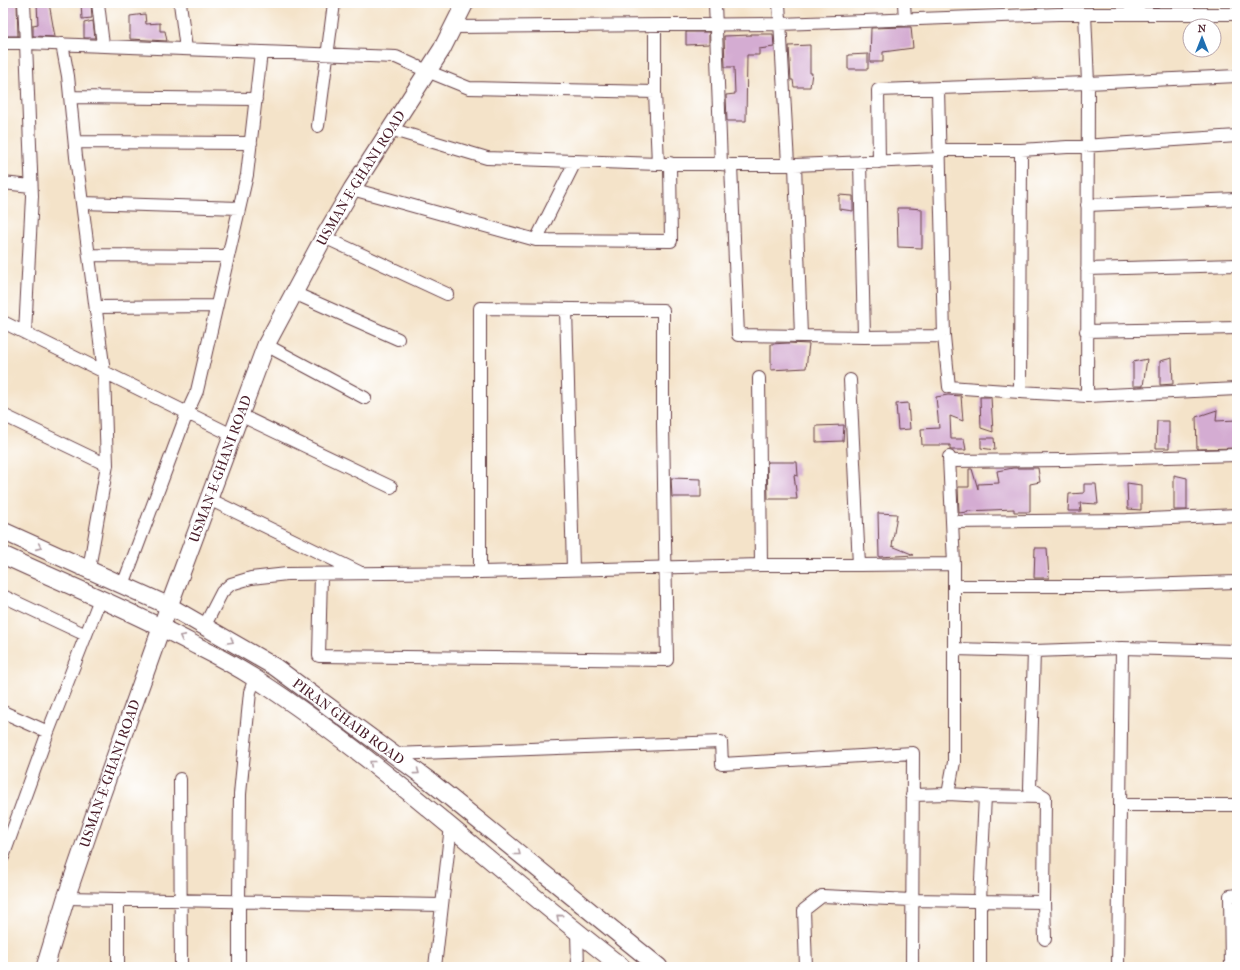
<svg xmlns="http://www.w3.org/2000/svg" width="1240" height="970" viewBox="0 0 1240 970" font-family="'IM FELL French Canon',serif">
<rect width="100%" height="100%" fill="#fff"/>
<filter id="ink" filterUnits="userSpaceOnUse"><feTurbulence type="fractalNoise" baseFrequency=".025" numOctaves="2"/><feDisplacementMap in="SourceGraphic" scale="8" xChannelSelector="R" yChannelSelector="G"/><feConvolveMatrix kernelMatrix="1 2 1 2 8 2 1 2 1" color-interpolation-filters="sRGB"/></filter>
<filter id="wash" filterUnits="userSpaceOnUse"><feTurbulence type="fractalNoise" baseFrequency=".012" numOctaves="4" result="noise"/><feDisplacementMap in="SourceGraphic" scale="16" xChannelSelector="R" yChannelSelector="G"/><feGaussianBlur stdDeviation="0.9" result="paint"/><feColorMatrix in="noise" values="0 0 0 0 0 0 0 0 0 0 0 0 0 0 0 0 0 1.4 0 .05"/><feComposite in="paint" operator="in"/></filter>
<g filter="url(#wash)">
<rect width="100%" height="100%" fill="#f4e3c9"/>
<g id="blocks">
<path fill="#d4acd2" d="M8 3H17L18 36H3V5L8 6Z
M37 3H49L55 37 33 36V25L38 24Z
M81 3H91L92 18 82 19Z
M145 14 146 24 160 23V31H165L167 41 130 39V16Z
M93 21 95 38H84V23Z
M905 27H911L913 48 883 52V62H870L871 28Z
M686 32H709V44L686 45Z
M751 34H773L774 47 759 49V55H747L746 121H727L726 95 735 94 734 67H725L724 36 751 35Z
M810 45V73H812L810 87H794L793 80H791L789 46Z
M868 54V69H848V55Z
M839 195 853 196V211L839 209Z
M897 208H910L922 209V248L898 247Z
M788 343 809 344 806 368 771 370V344Z
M1172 358 1173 384 1160 385V361Z
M1147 359 1143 386H1133V362Z
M948 395 961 396 963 421 950 416 951 439H964L966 450H950V445H922L921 429 939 428 936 397Z
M980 397H991L993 432 981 428Z
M908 403 910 429 898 430 896 404Z
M1217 410 1216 421 1237 420V448L1197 449 1196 417Z
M1157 421H1169V448H1156Z
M844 425 843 441 816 442V426Z
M981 438H994L995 450 981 448Z
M767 462H797L798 476 794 475 797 499H768Z
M1013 468H1038L1040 482 1030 484V512H1014V509L967 511V512L959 513 958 487H969V469H972L978 489V484L999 483 997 471Z
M1174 475 1187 478V510H1174Z
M671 478 701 479V497H672Z
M1127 483 1141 485V510L1128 509Z
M1084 484H1096L1098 504 1080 503 1081 511H1068L1069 494 1084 493Z
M878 513 897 514 892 546 914 555 879 557Z
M1035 548H1047L1049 578H1034Z"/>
</g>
</g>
<g filter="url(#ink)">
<use href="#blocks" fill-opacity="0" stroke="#643c43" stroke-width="1"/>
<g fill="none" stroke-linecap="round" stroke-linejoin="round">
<defs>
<path id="minor" d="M98 3 103 45
M180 3 186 49
M715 3 721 164
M779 3 788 164
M904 3 905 20
M1085 14 1088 83 1087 396 1237 389
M655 26V92
M453 27 780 24 1058 14H1237
M3 43H26L24 3
M62 44 68 76 76 157 104 372 107 465
M938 89 944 336 949 387 1020 392
M70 97 256 99
M318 126 334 3
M390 129 487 158 658 164H721L731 165H795L939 159
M75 142 251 143
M939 150H1021L1237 136
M1021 150 1020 392 1087 396
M860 162 864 337
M879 162 878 90 1088 83 1237 76
M731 165 738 335 864 337 944 336
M795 165 801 336
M3 183 31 186
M352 189 536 240 671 241 670 163
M83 203 239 208
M1087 205 1237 199
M324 237 447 294
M536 240 575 162
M89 255 228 256
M1087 269 1237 265
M294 293 398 339
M96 307 216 306
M566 309 573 569
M3 322 232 435
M1086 331 1237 328
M25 333 32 196 26 43 396 57 427 71 469 88 655 92 658 164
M266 345 365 398
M759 378 761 565
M850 380 859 565
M3 415 107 465 89 569
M240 415 391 487
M949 461 1064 460 1237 455
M209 499 359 572
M952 522 1127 520 1237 515
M954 564V762L948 794 985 796
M321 574 319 656 667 660 663 424V310L480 308V572
M123 585 187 413 197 391 247 175 261 52
M954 586H1110L1237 582
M3 596 86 635
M205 625 222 592 231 584 251 578 287 574 480 572 761 565H859L954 564 949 457
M954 649 1034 651 1030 788 1045 797 1044 902
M1034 651 1122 648 1237 651
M3 712 48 732
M394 754 721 742 722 764 913 753 912 967
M180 779 181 967
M912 795 948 794
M1120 805H1237
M3 857 48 732 100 599
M66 898 442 905
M118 899V967
M577 933 578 967
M239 967V901L240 794 250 692 255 678
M435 967 451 826
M806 967 804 910 822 896 912 900 1044 902 1045 939
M980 967V901L985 796 1045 797
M1118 967 1122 648
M1231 967 1230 896 1237 895"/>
<g id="secondary">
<path id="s1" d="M3 531 169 606 275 667 431 782 659 967"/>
<path d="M3 555C68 585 134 612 197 646 217 656 237 667 256 679 387 764 499 873 622 967"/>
<path id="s2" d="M45 967 66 898 94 816 169 606 266 345 324 237 352 189 442 49 465 3"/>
</g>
</defs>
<use href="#minor" stroke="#643c43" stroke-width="14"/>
<use href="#secondary" stroke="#643c43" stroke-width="19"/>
<use href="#minor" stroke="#fff" stroke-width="12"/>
<use href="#secondary" stroke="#fff" stroke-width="17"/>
</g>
<defs><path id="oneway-chevron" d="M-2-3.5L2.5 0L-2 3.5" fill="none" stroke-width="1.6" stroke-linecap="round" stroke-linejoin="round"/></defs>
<g stroke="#ae9aa0">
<use href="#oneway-chevron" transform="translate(39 547) rotate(24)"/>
<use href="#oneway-chevron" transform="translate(182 637) rotate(-152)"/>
<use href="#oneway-chevron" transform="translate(231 641) rotate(30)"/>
<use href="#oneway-chevron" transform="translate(372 763) rotate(-141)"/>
<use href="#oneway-chevron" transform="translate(417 772) rotate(37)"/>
<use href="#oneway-chevron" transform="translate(518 853) rotate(39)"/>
<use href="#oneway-chevron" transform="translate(559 917) rotate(-140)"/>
</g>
</g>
<g text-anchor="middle" stroke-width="3" stroke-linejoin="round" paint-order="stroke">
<g font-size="14" fill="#4a1f2b" stroke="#fff">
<text dy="5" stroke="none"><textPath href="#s2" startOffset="852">USMAN-E-GHANI ROAD</textPath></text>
<text dy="5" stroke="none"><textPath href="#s2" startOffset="528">USMAN-E-GHANI ROAD</textPath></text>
<text dy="5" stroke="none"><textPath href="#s1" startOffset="396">PIRAN GHAIB ROAD</textPath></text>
<text dy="5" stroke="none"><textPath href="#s2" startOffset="204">USMAN-E-GHANI ROAD</textPath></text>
</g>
</g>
<rect width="1240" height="970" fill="none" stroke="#fff" stroke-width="16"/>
<g transform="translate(1202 38)"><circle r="19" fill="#ffffff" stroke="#b7a5aa"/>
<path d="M0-3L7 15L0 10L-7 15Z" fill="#1f6fb2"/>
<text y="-6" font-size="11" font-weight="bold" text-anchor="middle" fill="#4a1f2b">N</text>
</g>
</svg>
